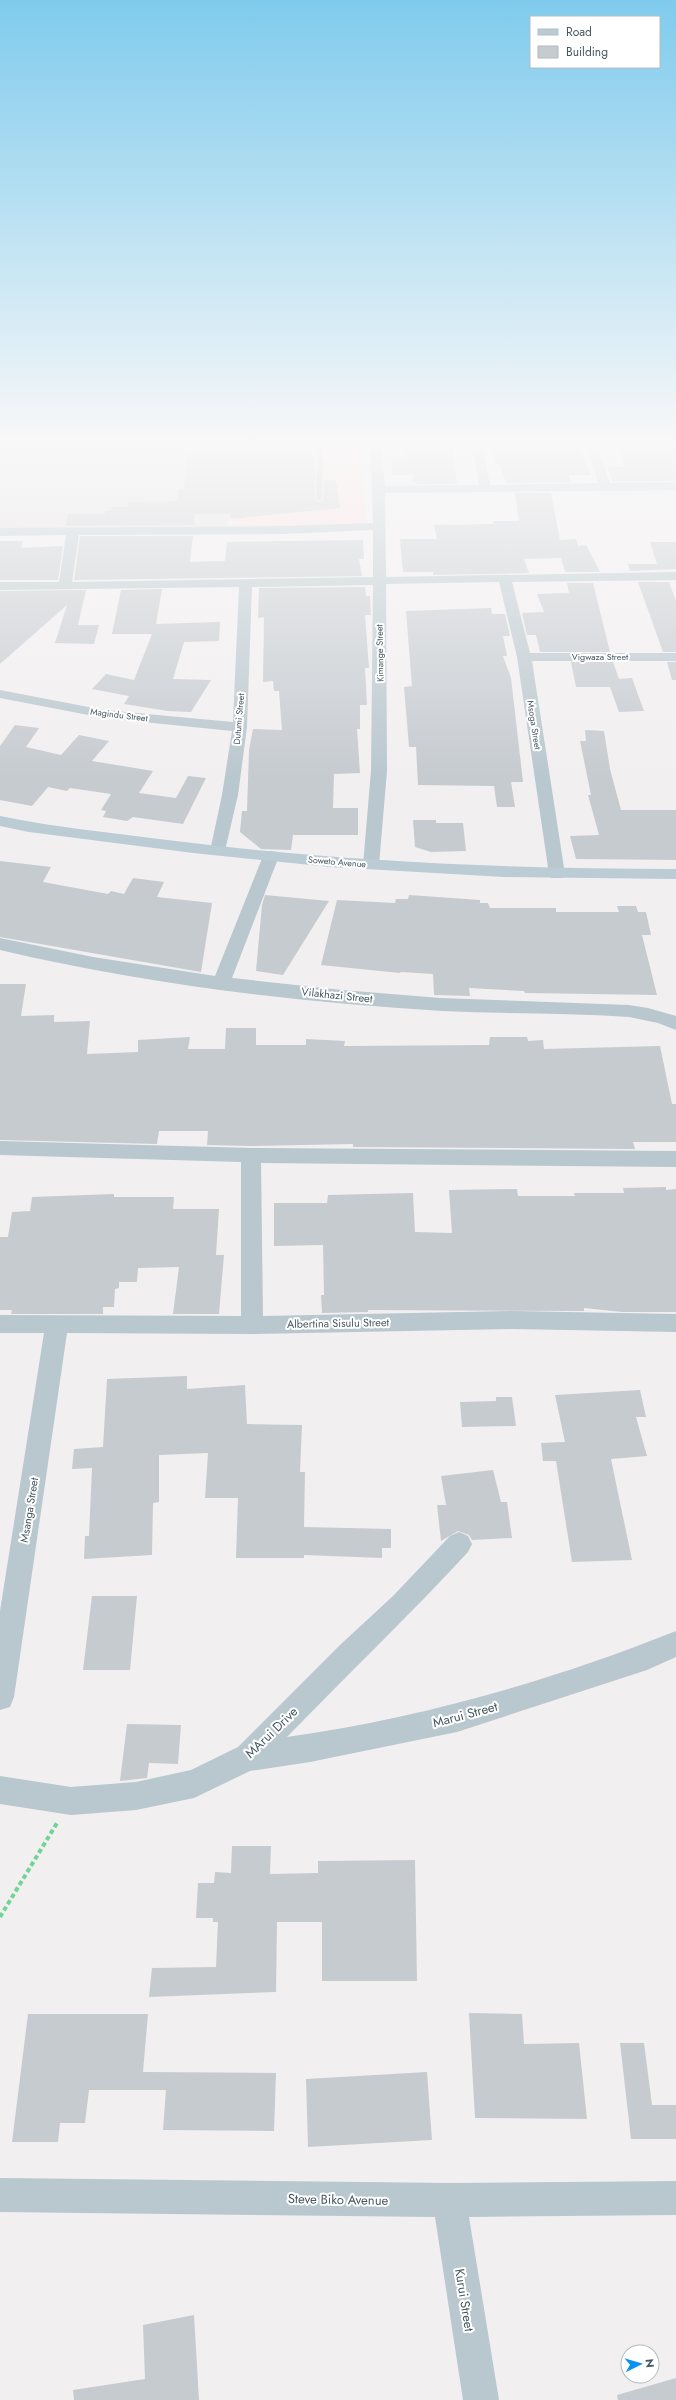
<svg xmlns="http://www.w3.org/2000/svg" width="676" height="2400" viewBox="0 0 676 2400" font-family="Jost,sans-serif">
<rect width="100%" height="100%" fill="#f2eff0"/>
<path fill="#e3e0e2" d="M0 442H238L228 527 0 530Z"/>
<path fill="#fddee0" d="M239 442H360L367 527 232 532Z"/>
<path fill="#c6cbd0" d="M189 442H216V444H222L221 447H258V442H312V457H315V499L319 502 323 499 324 480H336L340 508 230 519V514H195L194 525 66 526 68 514H105V511H111L112 507H128V502L177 501 178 489H184Z
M417 442H452L457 484H417V482H413V475H392V457H406L403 445 418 444Z
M490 442H511L512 444 577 442 591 475H569L571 482 506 483 499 464H495Z
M629 442H676V481H612L607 467H625L616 444H630Z
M515 493H551L560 540 576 539 578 546 586 545 600 572H565L561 558 524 559 529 573 433 575V572H403L400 539H437L434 525 493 524V521H519Z
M80 536H193L190 562 225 561 227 542 363 540 364 559H359L362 576 74 580Z
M0 541H23L21 548 63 546 58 580H0Z
M650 542H676V569L630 571 628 564H657Z
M638 582H669L676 601V652H663Z
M567 583H593L610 652H540L536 635H527L522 613 544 612 537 594 569 593Z
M365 587 366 596H370L371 615H365L369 668H365L367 705H360V729H357L360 773 334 774 333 808H358V835H293L291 850 261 849 240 832 242 811H247L249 750 253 729 282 730 279 691H274L273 681 263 682 264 617 258 618 259 588Z
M162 589 156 624 220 622 219 641 184 642 173 679 211 680 191 712 168 711 124 704 129 696 92 689 106 674 134 680 152 634H112L121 590Z
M86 590 78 625H99L94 644 55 643 67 605 0 664V591Z
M491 608 492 614H505L510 636H503L507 656H503L511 678 523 782H511L515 807H497L494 786 418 785 416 747H409L404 687 412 686 406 611Z
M571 662H613L619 679 632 678 644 711 619 712 610 687H576Z
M667 662H676V680H672Z
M15 725 39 728 26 747 61 755 79 735 109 741 92 761 153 771 139 793 176 798 188 776 206 778 183 824 133 817 127 821 103 817 106 811 101 810 111 794 70 788 67 791 48 787 32 806 0 800V746Z
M585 730 604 731 610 769 621 810H676V860L576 859 570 836 599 835 588 795H591L580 741H586Z
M413 820H436V823H463L466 851 431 852 415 847Z
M0 861 51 867 43 882 108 894 111 891 124 894 133 878 164 882 157 897 212 903 201 972 0 937Z
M265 895 329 901 283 975 256 971 262 905Z
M409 895 480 900V903H488L490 908H556V912H619L617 906H636L638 912H646L651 935H642L657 995 525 993 524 991 469 988 470 996 434 995 433 974 401 972 400 973 321 965 337 900 395 903 396 899H408Z
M0 984H26L21 1016 54 1015V1022L90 1021 87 1054 138 1052V1040L190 1037 188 1049H225L226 1028H256V1045H306V1039L345 1041 344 1046 489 1045 490 1037H527L528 1041 543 1040 544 1049 660 1046 672 1104H676V1142H633L635 1149 353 1147V1144L251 1146 207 1145 208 1131H159L157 1144 0 1140Z
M666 1187V1190L676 1189V1312H622L584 1308V1311L368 1310V1312L322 1313 321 1295H324L323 1245 274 1246V1203H327L328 1195 413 1193 415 1232 452 1233 449 1190 517 1189 518 1196H575L574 1193H624L623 1188Z
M114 1194V1197H174L173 1209H219L216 1255H224L219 1314H173L179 1267 138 1268 137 1282H119V1288L115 1289 114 1307H103V1314H11L12 1310H0V1237H8L12 1212 30 1211 32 1197Z
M187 1376V1389L245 1385 247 1424 302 1425 300 1472H305L304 1527 391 1529V1548H382V1558L304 1555V1558H236L238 1498H205L208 1453 159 1455V1502L153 1503 152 1555 84 1559 85 1536H89L92 1468 72 1469 74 1449 103 1447 107 1379Z
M640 1390 646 1417H636L647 1456 611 1459 632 1560 572 1562 556 1461H543L541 1443 565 1442 555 1395Z
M496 1397H512L516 1426 462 1427 460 1402 496 1401Z
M493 1470 501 1502H507L512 1538 472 1540 469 1535 458 1531 441 1541 437 1505H446L441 1476Z
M92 1596H137L130 1670H83Z
M127 1724 181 1725 178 1764 149 1763 147 1778 120 1781Z
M232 1846H271L270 1874 318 1873V1861L415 1860 417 1981H322V1922H277L276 1992 149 1997 152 1968 216 1967 218 1922H213V1918H196L198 1883H214L215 1872 231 1873Z
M469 2013 522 2014 524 2044 579 2043 587 2119 475 2118Z
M28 2014H148L143 2072 276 2073 274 2131 163 2130 166 2090H89L85 2123H60L58 2142H12Z
M620 2043H644L652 2105H676V2139H631Z
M427 2072 432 2140 308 2147 306 2079Z
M194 2315 199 2400H74L73 2390 145 2379 143 2325Z
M676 2378V2400H618L617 2395Z"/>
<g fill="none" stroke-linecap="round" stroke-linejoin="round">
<path stroke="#6ed593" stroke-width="4" stroke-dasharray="4.5 3" stroke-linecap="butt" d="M0 1917 57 1823"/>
<path stroke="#b9c7ce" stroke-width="6" d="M319 497 320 442"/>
<path fill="#b9c7ce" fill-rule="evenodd" d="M370 442H381L385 486 479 485 471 442H482L490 485 598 483 585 442H596L610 483 676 482V490L385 493 386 577 676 572V580L512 582 530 653H676V661H532L565 874 563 878H551L549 874 517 657 499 582 386 584 387 771 379 865 377 869H365L363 865 371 771 373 585 252 587 247 727 238 795 224 855H212L210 851 222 795 232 731 104 718 0 698V690L104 710 233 722 239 587 0 590V582H59L66 535 0 536V528L284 526 373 523ZM373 530V577L72 582 79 535 284 534Z
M271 851 277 852 279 856 232 978 342 990 440 998 629 1005 648 1008 676 1016V1030L658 1023 629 1017C567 1013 504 1014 442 1011 294 1002 144 984 0 950V938L93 957 215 976 263 856 265 852Z
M0 1141 251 1148 676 1151V1167L261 1163 263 1316 513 1311 676 1314V1332L513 1329 252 1334 67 1333 14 1697 10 1707 0 1710V1611L44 1333H0V1315L241 1316V1162L0 1155Z
M459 1532 468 1536 472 1544 468 1552C409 1616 347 1675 287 1737 420 1718 551 1681 676 1631V1657L647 1670 457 1732 310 1762 250 1771 194 1798 136 1810 71 1815 0 1804V1776L71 1787 136 1782 191 1770 238 1747 340 1645 393 1596 450 1536Z
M0 2178 449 2183 676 2181V2215L469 2217 499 2400H463L435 2217 0 2212Z"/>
<path fill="#bbccd5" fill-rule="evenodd" d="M0 816C52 827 106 832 159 839 330 861 503 869 676 869V879L504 877 331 867 193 853 29 832 0 826Z"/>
</g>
<linearGradient id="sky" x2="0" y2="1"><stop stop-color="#7fcbed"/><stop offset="0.57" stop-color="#f9f8f8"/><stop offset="1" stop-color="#f9f8f8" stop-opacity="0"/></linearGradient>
<rect width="676" height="778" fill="url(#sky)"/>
<g text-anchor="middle" stroke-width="4" stroke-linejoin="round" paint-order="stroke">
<g font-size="9" fill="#45575f" stroke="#fff">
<text transform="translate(380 653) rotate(-91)" y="3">Kimange Street</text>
<text x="600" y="660">Vigwaza Street</text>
<text transform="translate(119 715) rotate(7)" y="3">Magindu Street</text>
<text transform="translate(239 719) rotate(-85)" y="3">Dutumi Street</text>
<text transform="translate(534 725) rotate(81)" y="3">Msoga Street</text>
<text transform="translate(337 862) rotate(5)" y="3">Soweto Avenue</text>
</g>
<g font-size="11" fill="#45575f" stroke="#fff">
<text transform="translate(337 995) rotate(6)" y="4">Vilakhazi Street</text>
<text transform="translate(338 1323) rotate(-1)" y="4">Albertina Sisulu Street</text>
<text transform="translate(29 1510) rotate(-81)" y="4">Msanga Street</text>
</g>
<g font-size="13" fill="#45575f" stroke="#fff">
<text transform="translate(465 1714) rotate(-15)" y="5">Marui Street</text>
<text transform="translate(271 1732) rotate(-44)" y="5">MArui Drive</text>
<text transform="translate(338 2199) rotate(1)" y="5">Steve Biko Avenue</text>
<text transform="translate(465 2300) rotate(81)" y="5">Kurui Street</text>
</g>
</g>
<rect x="530" y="16" width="130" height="52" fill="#ffffff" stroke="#b5bcbf"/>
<rect x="538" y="29" width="20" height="6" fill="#bbccd5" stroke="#b5bcbf"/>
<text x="566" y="36" font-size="12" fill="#45575f">Road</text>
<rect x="538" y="46" width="20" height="12" fill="#c6cbd0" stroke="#b5bcbf"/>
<text x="566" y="56" font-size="12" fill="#45575f">Building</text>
<g transform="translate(640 2364) rotate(85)"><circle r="19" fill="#ffffff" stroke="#b5bcbf"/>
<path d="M0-3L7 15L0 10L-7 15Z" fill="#0892f4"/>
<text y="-6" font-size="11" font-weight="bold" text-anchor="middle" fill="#45575f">N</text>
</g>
</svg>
